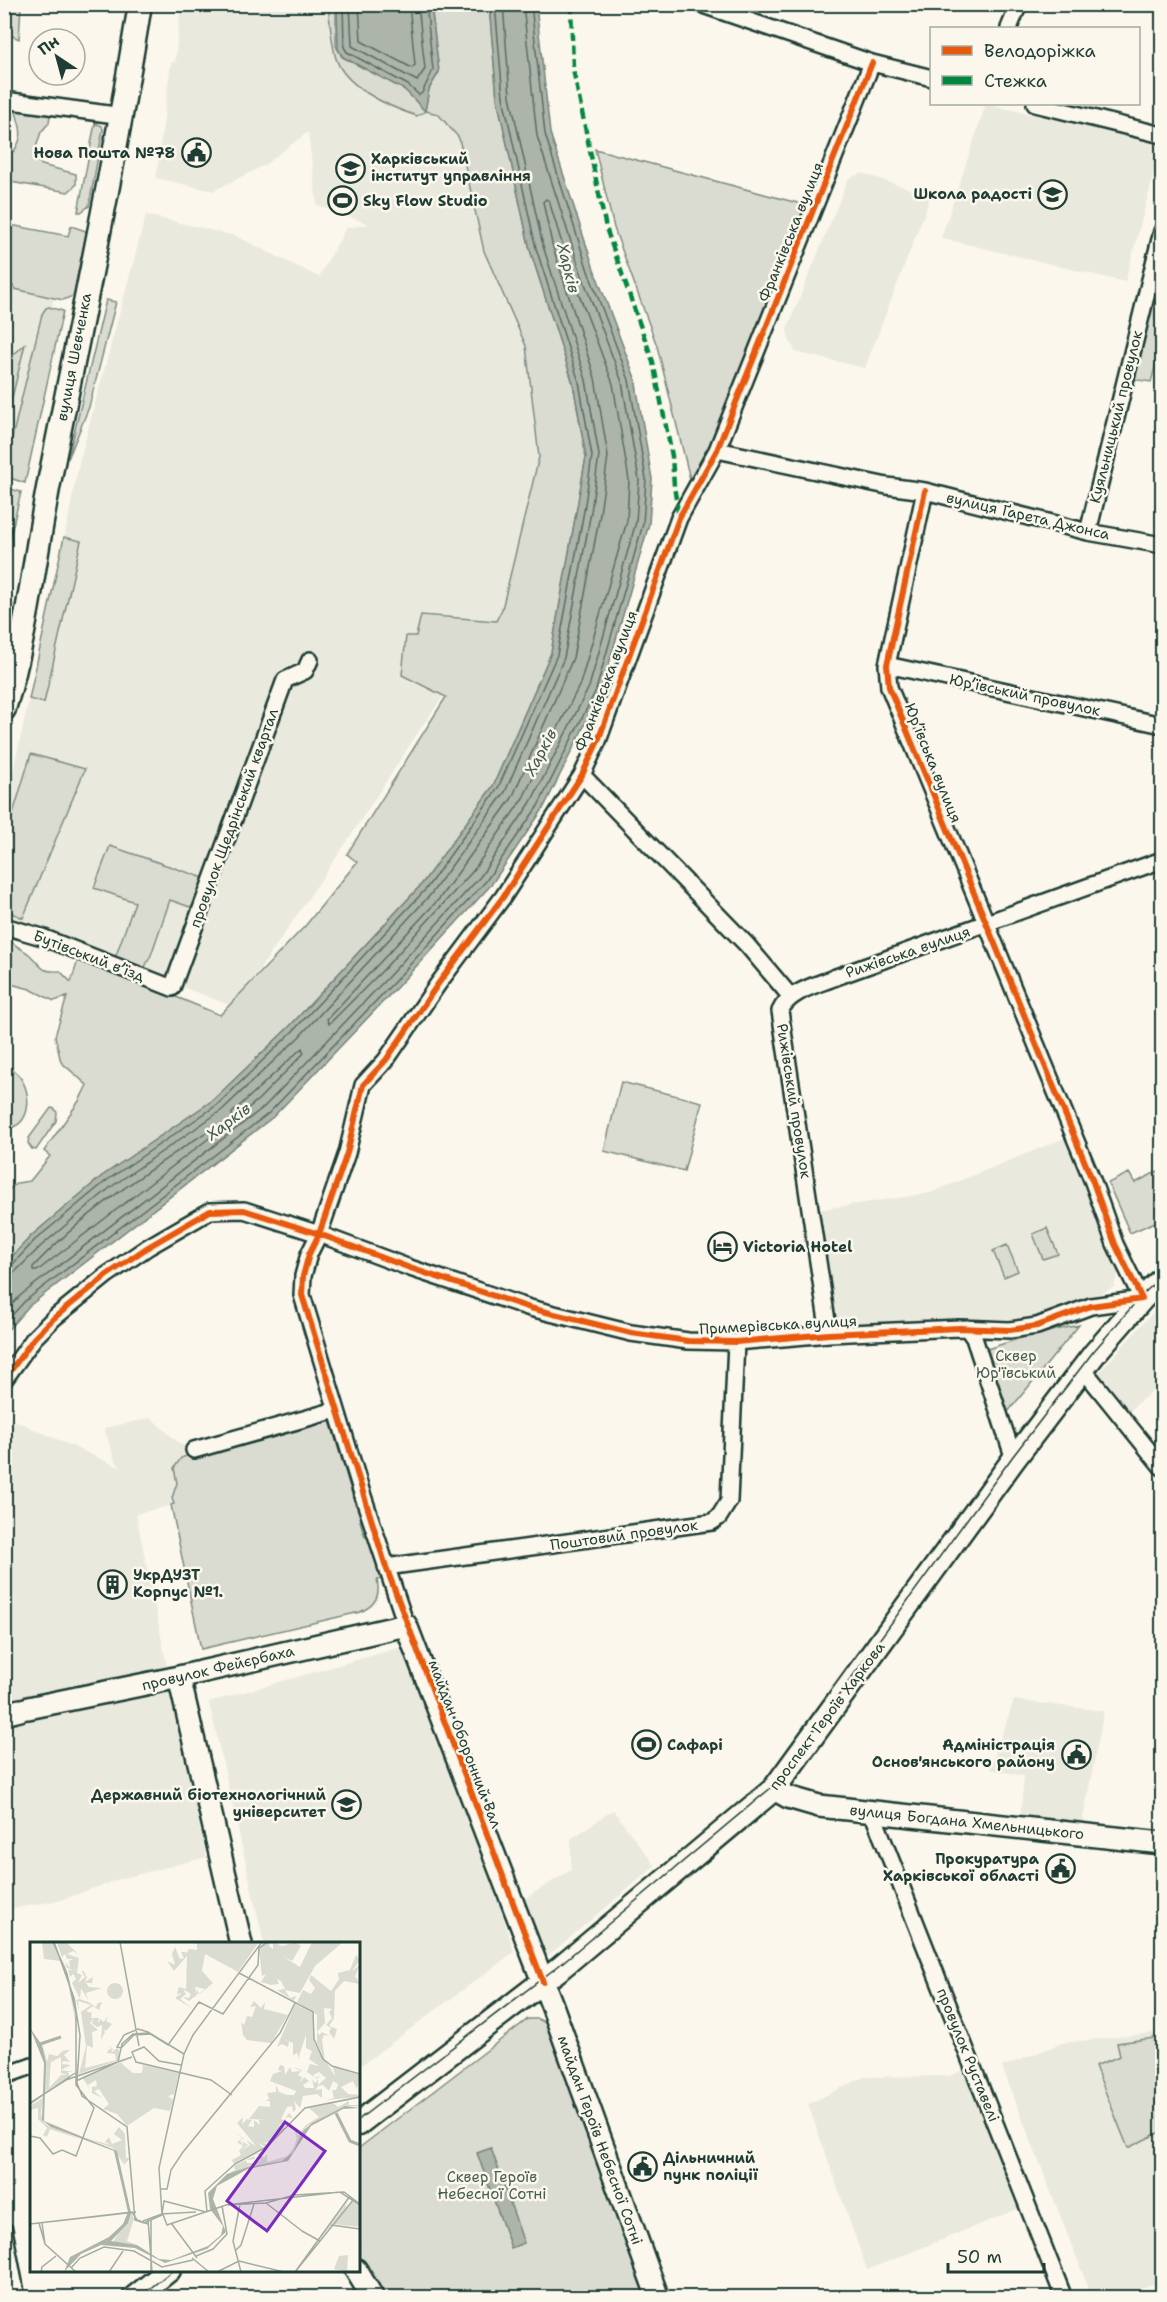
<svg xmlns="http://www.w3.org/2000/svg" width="1167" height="2302" viewBox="0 0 1167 2302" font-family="'Shantell Sans',sans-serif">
<rect width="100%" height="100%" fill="#fbf7ec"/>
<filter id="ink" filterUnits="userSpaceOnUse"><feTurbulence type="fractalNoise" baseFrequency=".0167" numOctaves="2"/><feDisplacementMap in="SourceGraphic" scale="12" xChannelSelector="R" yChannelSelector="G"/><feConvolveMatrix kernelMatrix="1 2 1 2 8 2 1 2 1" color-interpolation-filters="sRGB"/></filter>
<g filter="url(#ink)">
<path fill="#eae9de" d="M181 5H443L484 251 526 346 539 457 502 609 496 621 423 725 342 849 234 1007 5 918V808L65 535 79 463 146 215 236 236 319 277 346 228 369 224 317 205 308 132 263 166 213 191 156 178 171 62H175Z
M986 104 1162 144 1125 282 941 238Z
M861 173 931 196 865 368 795 352 789 339 787 329 848 179Z
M4 226 57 287 5 487H4Z
M1067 1137 1118 1273 1114 1287 1072 1307 1034 1318 839 1327 817 1210 930 1193Z
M1162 1302V1382L1126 1414 1096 1376Z
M5 1416 121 1468 115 1460 104 1428 151 1418 180 1444 208 1456 219 1474 222 1493 136 1514 206 1857 117 1880 61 1900 5 1910Z
M402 1647 500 1907 514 1952 359 2067 358 1944 264 1943 209 1702Z
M1014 1700 1104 1711 1081 1829 1020 1822 1024 1776 990 1769Z
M613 1810 655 1866 554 1951 548 1955 542 1954 519 1902 571 1870V1839Z
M1162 2032V2280L1120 2297H1092L1002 2067 1062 2043Z
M966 2069 1023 2207 867 2270 808 2104 864 2077 949 2076Z"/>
<path fill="#dbdcd1" stroke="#7d8c82" stroke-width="1.5" d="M5 4 21 5 19 39 5 33Z
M328 5H336V46L342 57 405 90 425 111 429 89 439 72 431 5H489L497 98 530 250 573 383 586 457 551 653 493 786 421 885 289 1027 213 1100 102 1176 31 1236 5 1264 4 1194 17 1183 30 1181 50 1156 44 1151 79 1101 87 1085 61 1062 55 1036 67 997 54 1001 30 989 7 983 5 980V929L11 931V941C17 948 25 950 31 956 43 968 41 972 60 971L71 982 79 957 220 1015 306 925 357 862 347 854 446 697 402 675 406 636H416L421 615 496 621 502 609 539 457 526 346 484 251 459 138 438 114 426 111 417 116C389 107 342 86 335 55 331 39 330 21 328 5Z
M18 109 44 110 50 115 49 123 41 132 33 157 42 165 76 174V185L68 192 5 181V154L14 151C25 135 20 128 16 112Z
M95 123 102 126 103 129 89 206 81 212H78Z
M595 149 809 206 692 487 657 346 614 228Z
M5 224 68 236 71 226 86 231V236L73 296 63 300 15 289 5 275Z
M1162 256V342L1151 382 1132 379Z
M106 300 116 302 89 407 68 459Z
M49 307 63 311 25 483 10 478 5 472V467L42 314 46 308Z
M25 344 5 427V356H12Z
M4 487 21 492 8 546 5 547Z
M64 537 81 541 44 703 29 699Z
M31 754 85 769 23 918 5 910V840Z
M110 846 204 878 193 908 170 900 151 955 143 971 115 958 135 902 94 888Z
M5 1064C10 1068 16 1072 20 1077 31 1093 32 1121 11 1128L5 1125Z
M621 1082 702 1102 684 1171 604 1151Z
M51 1108 55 1109 57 1113 56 1121 36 1150 32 1149 28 1143 29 1138Z
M1162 1169V1219L1130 1233 1108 1183 1129 1173 1135 1183Z
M1047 1228 1058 1254 1043 1259 1033 1234Z
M1007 1245 1018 1271 1004 1277 993 1251Z
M1079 1325 1007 1413 984 1350 1024 1337Z
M330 1421 355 1504 359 1507 364 1518 360 1521 365 1537 370 1539 386 1578 377 1580C381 1596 375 1606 360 1612L201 1649 171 1505 174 1504 172 1498 177 1483 174 1468 181 1458 189 1455 257 1442Z
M528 2019H538L548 2024 649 2297H382L359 2262V2148Z
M1162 2037V2131L1128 2148 1095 2066 1120 2056 1117 2043Z"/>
<path fill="#adb4aa" stroke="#74847b" stroke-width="1.5" d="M337 5H431L439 72 429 89 425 111 405 90 343 57 338 49Z
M489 5H536L550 133 594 269 635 378 652 479 649 524 601 692 543 809 491 885 399 985 273 1117 29 1306 5 1333V1264L31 1236 102 1176 213 1100 289 1027 421 885 493 786 551 653 586 457 573 383 530 250 497 98Z
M491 2148 524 2243 511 2248 477 2153Z"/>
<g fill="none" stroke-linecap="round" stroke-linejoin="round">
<path stroke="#586d63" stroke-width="1.5" d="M343 4 344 47 347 52 408 85 419 95 422 93 433 70 426 4
M350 4 352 46 417 81 425 69 418 4
M359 4 361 41 412 68 415 65 409 4
M546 199 549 201 572 276 613 384 629 480 627 521 580 684 523 798 473 871 383 970 329 1024 327 1019 439 899 512 798 573 658 600 514 608 456 595 378 552 244 543 202Z
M302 1048 304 1053 258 1100 236 1118 232 1117V1113Z
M214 1127 218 1128 217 1132 37 1271H33V1267C85 1211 151 1169 214 1127Z
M4 1268 11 1266 35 1240 106 1181 217 1105 293 1031 426 889 498 788 557 655 584 511 592 456 579 382 536 248 503 97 495 4
M4 1275 15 1272 41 1246 111 1187 222 1110 299 1037 431 894 505 792 564 658 591 512 599 455 586 380 543 246 510 96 503 4
M4 1313 21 1295 264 1107 389 976 480 877 531 802 589 687 636 522 639 480 622 382 581 273 537 136 523 4
M4 1324 25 1301 269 1113 395 981 486 881 538 806 596 690 643 524 646 479 629 380 588 271 545 134 531 4"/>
<defs>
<path id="street" d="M700 4 872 63 932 78
M1009 28 1019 4
M4 100 123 116
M1035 104 1162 135
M717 450 887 486 925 491 1088 532 1162 545
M1088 532 1162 231
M887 665 1162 725
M582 775 747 945 791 997
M4 926 42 937 172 988 285 680 305 671 310 660
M967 1328 974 1338 1014 1459
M829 1334 780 1011C789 991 817 985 836 977L1162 860
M1083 1369 1162 1467
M4 1380 34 1338 54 1318 107 1275 148 1247 210 1211 244 1210 319 1234 410 1268 530 1308 631 1333 688 1341 736 1342 829 1334 959 1328 1010 1330 1037 1326 1091 1306 1142 1299 1115 1244 1093 1182 889 687 887 665 925 491
M194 1450 336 1410
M386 1567 712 1522 719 1517 729 1501 736 1342
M406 1625 361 1490 302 1295 303 1276 309 1254 319 1234 347 1153 363 1085 386 1060 438 984 503 897 582 775 598 741 679 518 717 450 872 63
M872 1812 1064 2298
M4 2076 32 2066
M4 2230 17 2298"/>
<path id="secondary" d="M179 1677 241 1944
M28 1708 170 1679 406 1625 553 2008 658 2298
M4 1714 20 1710
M774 1789 788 1797 819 1806 1162 1843
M356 2270 373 2298"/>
<path id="primary" d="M4 709C28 632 35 551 51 473 82 317 115 161 140 4
M358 2124 558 1970 774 1789 1014 1459 1095 1353 1142 1299 1162 1279
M134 2298 169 2270"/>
</defs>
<use href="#street" stroke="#1f3d34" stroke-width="20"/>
<use href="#secondary" stroke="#1f3d34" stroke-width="26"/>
<use href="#primary" stroke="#1f3d34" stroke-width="27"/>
<use href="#street" stroke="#fbf7ec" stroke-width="15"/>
<use href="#secondary" stroke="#fbf7ec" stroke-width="21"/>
<use href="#primary" stroke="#fbf7ec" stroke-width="22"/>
<path stroke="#1f3d34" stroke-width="1.5" d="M358 2120 557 1967 772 1787 1013 1456 1093 1352 1141 1296 1162 1276
M138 2298 173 2270"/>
<path stroke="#00873e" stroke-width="4.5" stroke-dasharray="9 4.5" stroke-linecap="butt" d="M571 4 573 69 606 228 653 362 672 456 674 486 679 518"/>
<defs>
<path id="cycleway" d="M4 1380 34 1338 54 1318 107 1275 148 1247 210 1211 244 1210 319 1234 410 1268 530 1308 631 1333 688 1341 736 1342 829 1334 959 1328 1010 1330 1037 1326 1091 1306 1142 1299 1115 1244 1093 1182 889 687 887 665 925 491
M543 1982 386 1567 302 1295 303 1276 309 1254 319 1234 347 1153 363 1085 386 1060 438 984 503 897 582 775 598 741 679 518 717 450 872 63"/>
</defs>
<use href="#cycleway" stroke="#fbf7ec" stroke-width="10"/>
<use href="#cycleway" stroke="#e8590c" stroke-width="6"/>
</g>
</g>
<defs>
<symbol id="civic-ring" viewBox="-11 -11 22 22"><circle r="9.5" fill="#fbf7ec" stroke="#1f3d34" stroke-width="1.5"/><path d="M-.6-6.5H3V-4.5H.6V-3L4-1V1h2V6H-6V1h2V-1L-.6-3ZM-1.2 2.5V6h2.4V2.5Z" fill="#1f3d34"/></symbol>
<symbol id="university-ring" viewBox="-11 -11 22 22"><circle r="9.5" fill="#fbf7ec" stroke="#1f3d34" stroke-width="1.5"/><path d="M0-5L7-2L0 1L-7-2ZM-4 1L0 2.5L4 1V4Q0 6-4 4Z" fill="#1f3d34"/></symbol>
<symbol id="school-ring" viewBox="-11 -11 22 22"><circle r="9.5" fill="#fbf7ec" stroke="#1f3d34" stroke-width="1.5"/><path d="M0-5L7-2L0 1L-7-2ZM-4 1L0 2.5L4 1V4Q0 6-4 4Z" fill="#1f3d34"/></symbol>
<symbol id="stadium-ring" viewBox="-11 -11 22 22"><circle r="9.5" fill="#fbf7ec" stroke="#1f3d34" stroke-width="1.5"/><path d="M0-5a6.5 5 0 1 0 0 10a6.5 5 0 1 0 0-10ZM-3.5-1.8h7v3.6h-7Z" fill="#1f3d34"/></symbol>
<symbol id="hotel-ring" viewBox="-11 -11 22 22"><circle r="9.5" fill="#fbf7ec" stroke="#1f3d34" stroke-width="1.5"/><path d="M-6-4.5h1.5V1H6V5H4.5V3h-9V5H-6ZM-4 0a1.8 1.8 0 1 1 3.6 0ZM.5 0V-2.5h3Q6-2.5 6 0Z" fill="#1f3d34"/></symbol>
<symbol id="building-ring" viewBox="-11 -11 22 22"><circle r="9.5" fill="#fbf7ec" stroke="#1f3d34" stroke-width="1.5"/><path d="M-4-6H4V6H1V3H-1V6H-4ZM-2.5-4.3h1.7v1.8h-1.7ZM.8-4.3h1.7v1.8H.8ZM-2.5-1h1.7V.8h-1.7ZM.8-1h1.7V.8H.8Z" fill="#1f3d34"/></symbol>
</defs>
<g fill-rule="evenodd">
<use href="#civic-ring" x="180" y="136" width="33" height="33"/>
<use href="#university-ring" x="334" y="152" width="33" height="33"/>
<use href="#school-ring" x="1036" y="178" width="33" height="33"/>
<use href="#stadium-ring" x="326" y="184" width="33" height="33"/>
<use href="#hotel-ring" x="706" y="1230" width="33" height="33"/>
<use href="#building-ring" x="96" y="1568" width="33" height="33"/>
<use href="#stadium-ring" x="630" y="1728" width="33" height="33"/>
<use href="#civic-ring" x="1060" y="1738" width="33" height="33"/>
<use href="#university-ring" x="330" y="1788" width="33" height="33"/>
<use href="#civic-ring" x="1044" y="1852" width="33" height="33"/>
<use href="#civic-ring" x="626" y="2150" width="33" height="33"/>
</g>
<g text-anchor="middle" stroke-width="5" stroke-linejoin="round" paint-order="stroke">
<g font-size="15" font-weight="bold" fill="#1f3d34" stroke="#fbf7ec" text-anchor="start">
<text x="175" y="158" text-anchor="end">Нова Пошта №78</text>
<text x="371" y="164">Харківський<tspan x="371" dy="17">інститут управління</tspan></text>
<text x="1032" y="199" text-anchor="end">Школа радості</text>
<text x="363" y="206">Sky Flow Studio</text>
<text x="743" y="1252">Victoria Hotel</text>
<text x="133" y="1580">УкрДУЗТ<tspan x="133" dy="17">Корпус №1.</tspan></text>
<text x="667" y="1750">Сафарі</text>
<text x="1055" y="1750" text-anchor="end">Адміністрація<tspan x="1055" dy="17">Основ'янського району</tspan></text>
<text x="326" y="1800" text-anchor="end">Державний біотехнологічний<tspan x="326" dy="17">університет</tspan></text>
<text x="1039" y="1864" text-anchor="end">Прокуратура<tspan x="1039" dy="17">Харківської області</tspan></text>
<text x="663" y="2163">Дільничний<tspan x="663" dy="17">пунк поліції</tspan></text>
</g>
<g font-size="15" fill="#1f3d34" stroke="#fbf7ec">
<text transform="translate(791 232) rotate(-68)" y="5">Франківська вулиця</text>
<text transform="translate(74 357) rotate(-79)" y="5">вулиця Шевченка</text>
<text transform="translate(1116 417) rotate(-76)" y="5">Куяльницький провулок</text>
<text transform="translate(1028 516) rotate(13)" y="5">вулиця Ґарета Джонса</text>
<text transform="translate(606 681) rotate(-69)" y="5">Франківська вулиця</text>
<text transform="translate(1025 695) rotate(12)" y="5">Юр’ївський провулок</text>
<text transform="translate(933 763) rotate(68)" y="5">Юр’ївська вулиця</text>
<text transform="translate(234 818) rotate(-70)" y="5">провулок Щедрінський квартал</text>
<text transform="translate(908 952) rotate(-19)" y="5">Рижівська вулиця</text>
<text transform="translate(89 956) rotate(21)" y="5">Бутівський в’їзд</text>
<text transform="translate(794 1101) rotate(81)" y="5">Рижівський провулок</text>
<text transform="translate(778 1325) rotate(-3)" y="5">Примерівська вулиця</text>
<text transform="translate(624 1535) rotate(-8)" y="5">Поштовий провулок</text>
<text transform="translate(218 1668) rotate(-13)" y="5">провулок Фейєрбаха</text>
<text transform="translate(827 1716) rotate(-53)" y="5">проспект Героїв Харкова</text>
<text transform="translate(465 1744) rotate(69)" y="5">майдан Оборонний Вал</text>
<text transform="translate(967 1822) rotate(6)" y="5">вулиця Богдана Хмельницького</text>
<text transform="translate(968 2055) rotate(68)" y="5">провулок Руставелі</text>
<text transform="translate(600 2140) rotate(70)" y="5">майдан Героїв Небесної Сотні</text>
</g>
<g font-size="15" fill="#455d53" stroke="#fbf7ec">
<text x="1016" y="1361">Сквер<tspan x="1016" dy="17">Юр'ївський</tspan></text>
<text x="492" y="2182">Сквер Героїв<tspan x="492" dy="17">Небесної Сотні</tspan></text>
</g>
<g font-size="16" font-style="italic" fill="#425b52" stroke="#fbf7ec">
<text transform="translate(569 268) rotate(76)" y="6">Харків</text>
<text transform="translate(540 752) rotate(-62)" y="6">Харків</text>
<text transform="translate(228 1121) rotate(-37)" y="6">Харків</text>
</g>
</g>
<g transform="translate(30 1942)">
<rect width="330" height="330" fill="#fbf7ec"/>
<path d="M12 0H24L36 26 43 55 48 93 36 31 31 19 14 17ZM36 0 49 13 43 9 37 12 49 16 47 31 52 33 48 41 55 35 52 30 53 28 57 35 55 40 63 35 62 41H56L59 45 72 46 56 51 58 58 51 46 50 57 58 60 66 65 68 61 72 60 69 68 63 64 56 69 62 71 61 76H69L68 81 71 77 69 74 73 80 79 74 76 79 82 82 76 89 73 87 75 90 71 98 72 83 67 85 62 81 64 76 60 81 68 88 62 90 63 106 57 103 55 126 86 118 85 112 77 111 79 107 82 108 79 104 83 107 81 111 87 106 89 108V118L49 132 56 104 51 70 61 63 48 59 49 69 46 58 50 57 42 41 46 37 43 32 40 35 38 28H43L37 26 35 20 40 26 39 19 43 17H37L35 12 32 15 27 1ZM160 0 167 1 229 0 208 30 175 12 172 29 183 41 170 52H167V47L169 52 175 47 165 45 167 53 159 59 153 55 159 56 161 52 153 47 156 52 150 57 163 67 145 56 152 51 147 52 149 45 156 47 157 14 144 29 137 19 145 23 142 12 145 5 150 17 154 16 151 10H156L155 13 159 7 167 8V2ZM234 0H241L239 4 243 7V0L252 4 265 0 271 4 262 19 252 14 270 25 282 0H313L285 24 270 51 255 48 260 56 266 54 264 59 247 48 255 47 251 39 247 37 249 42 241 43 231 40 236 32 232 34 229 7ZM326 13 330 18 322 29 330 23 325 34 330 42 314 39 305 49 304 76 299 84 307 87 304 97 299 90 301 86 296 83 302 76 299 70 302 67 294 66 295 81 287 90 289 93 292 90 300 94 294 93 292 98 295 118 287 101V73L267 60 273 48 281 52 285 46 279 38 281 33 301 49 309 37 308 31 320 28ZM77 49a8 8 0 1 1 16 0a8 8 0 1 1-16 0ZM224 59 231 66 235 60 234 67 258 73 241 101 217 98 213 93 211 80 214 83 217 74 222 75 226 64 220 65ZM265 62 284 72V100L305 134 303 125 330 133 327 147 323 139 311 145 318 152 330 153V155L296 158 304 156 302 148H306L308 142 303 139 299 149 293 143 288 144 286 148 292 147V156L287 152 273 154 270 166 264 159 266 167 263 170 262 164 257 165 251 177 254 178 259 171 263 176 256 175 255 181 249 183 255 187 240 200 232 201 239 202 235 205 229 201 233 206 227 211 204 222 202 218 211 213 209 209 213 204 207 200 213 196 202 188 214 196 210 199 214 204 212 199 218 203 211 209 220 203 216 198 226 204 207 181 213 175 212 182 217 177 222 178 218 184 224 185V178L230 183 229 178H238L219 177 229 164 240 165V159H235L239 157 237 151 246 150V143L249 150 257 153H264L266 149 240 139 243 132 252 129 248 128 250 123 254 124 255 133 260 125 262 130 271 129 263 125 272 128 268 133 272 135 270 141 274 135 279 139 273 143 275 146H284L282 137 285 141 288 138V143L296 136 289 130 283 133 286 136 290 133 287 137 277 130 280 122 289 124 279 117 282 109 276 106V93L268 117V111L263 113V101L253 97 259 100 258 105 252 102 247 105ZM13 101H16L13 104 17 119 19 112 27 114 33 109H37L32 108H40L34 113 40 120 33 119 32 122 41 123 31 128 44 130H38L40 136 15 150ZM31 115V131L37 133H31L19 146 21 120ZM100 117 91 121 103 131H112L113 123 149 131 144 152 138 154 143 158 140 169 124 166 97 184 87 172 73 167 79 162 69 147 64 149 72 156 62 151V145L67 144 66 138 58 143 60 147 52 135ZM13 156 11 172 15 182 52 198 20 187 17 195 13 193 17 186 8 177V166L0 168V164ZM330 156V164L313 165 277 184 263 210 252 219 199 231 205 228 204 224 224 214 225 217 216 218 217 221H227V216L230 220V213H226L237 207 231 213 234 216 237 212V220L257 214 264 205 267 196 265 191 267 186V194L276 183 289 175 279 166 282 164 316 157 320 158 303 161 308 165 319 159V163H329ZM89 185 95 192 96 216H100L95 222 92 216 95 224 83 206 55 196 81 203 75 200 79 195 82 202 92 198 84 192ZM325 258 330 262V285L303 282 289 298 318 259 315 266 322 259 327 262ZM101 270 104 277 97 299 107 303 83 300ZM318 313 317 330 304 327 309 314Z" fill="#dbdcd1" fill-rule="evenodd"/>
<path d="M0 86 12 103 16 121 14 179 87 209 101 271 98 281 81 299 107 303 129 317 141 318 178 304 191 293 193 284 180 267 178 251 197 232 218 225 252 219 263 210 273 189 282 181 315 164 330 166 313 167 281 184 258 219 218 227 187 244 183 257 196 290 177 307 135 321 105 306 71 303 51 312 34 330 40 315 79 295 93 282 98 270 84 209 21 185 12 178 14 121Z" fill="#adb4aa"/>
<path fill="none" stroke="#adb4aa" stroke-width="3" d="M10 102 31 95M306 171 320 199 330 203"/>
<path fill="none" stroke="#a3ada2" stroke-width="1.5" d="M24 0 44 56 50 93 48 125M90 0 109 104M209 31 283 70 284 97 293 117 302 124 330 132M121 92 104 93 91 106 87 105 94 93 108 87 118 90 154 112M48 122 47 141 52 154 97 185 105 278 114 281 132 273 129 226 154 112 163 93 232 0M151 123 129 119 114 105 102 110 106 120 181 138 202 153M46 139 88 120 92 102 103 92 119 91 138 103 169 60 193 72 228 23 229 6 238 0M0 161 36 138 102 115M0 162 45 131M0 194 10 196 23 212 32 208 46 214 64 166 46 143V71L37 32 23 0M131 247H137L141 228 153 210 250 91 265 61M236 261 272 289M210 262 203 299 211 330M132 270 137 283 196 263 236 261 264 253 314 250 330 262M177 270 175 249 205 222 238 204 275 166 330 155M131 272 166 270M118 278 122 330M121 278V330M113 279 132 272 134 259 176 270 196 263 310 250 330 263M9 281 15 302 46 330M12 281 15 302 46 330M141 281 167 316M0 282 106 270M0 282 102 270 107 278 118 282M301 283 330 287M272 289 290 299M206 308 211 303 224 262M166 314 183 307 197 292 192 264M162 316 179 330M209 319 254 330M41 326 50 316 74 305 104 309 132 325 163 318M11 330 12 325 26 314M79 330 93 309M187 330 209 319M265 330 324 257M265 330 320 254"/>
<path fill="#7b2cbf" fill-opacity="0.15" stroke="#7b2cbf" stroke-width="3" d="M255 180 295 209 237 289 197 259Z"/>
<rect width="330" height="330" fill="none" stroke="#1f3d34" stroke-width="3"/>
</g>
<rect width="1167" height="2302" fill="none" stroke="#fbf7ec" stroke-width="24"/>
<rect x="12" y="12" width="1143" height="2278" fill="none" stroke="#1f3d34" stroke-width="2" filter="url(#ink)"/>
<rect x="930" y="27" width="210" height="78" fill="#fbf7ec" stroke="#a3ada2" stroke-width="1.5"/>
<rect x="942" y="46" width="30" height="9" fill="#e8590c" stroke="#a3ada2" stroke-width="1.5"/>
<text x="984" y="57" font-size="18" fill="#1f3d34">Велодоріжка</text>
<rect x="942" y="76" width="30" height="9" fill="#00873e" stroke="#a3ada2" stroke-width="1.5"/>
<text x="984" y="87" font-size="18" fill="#1f3d34">Стежка</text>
<g transform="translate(57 57) rotate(324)"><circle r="28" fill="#fbf7ec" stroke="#a3ada2" stroke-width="1.5"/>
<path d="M0-4.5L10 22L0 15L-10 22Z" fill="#1f3d34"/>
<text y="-9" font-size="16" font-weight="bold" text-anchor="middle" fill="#1f3d34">Пн</text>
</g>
<path d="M948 2263v9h96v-9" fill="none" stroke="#1f3d34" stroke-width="3"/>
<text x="957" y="2263" font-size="18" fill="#1f3d34" stroke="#fbf7ec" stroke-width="4.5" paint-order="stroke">50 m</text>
</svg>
